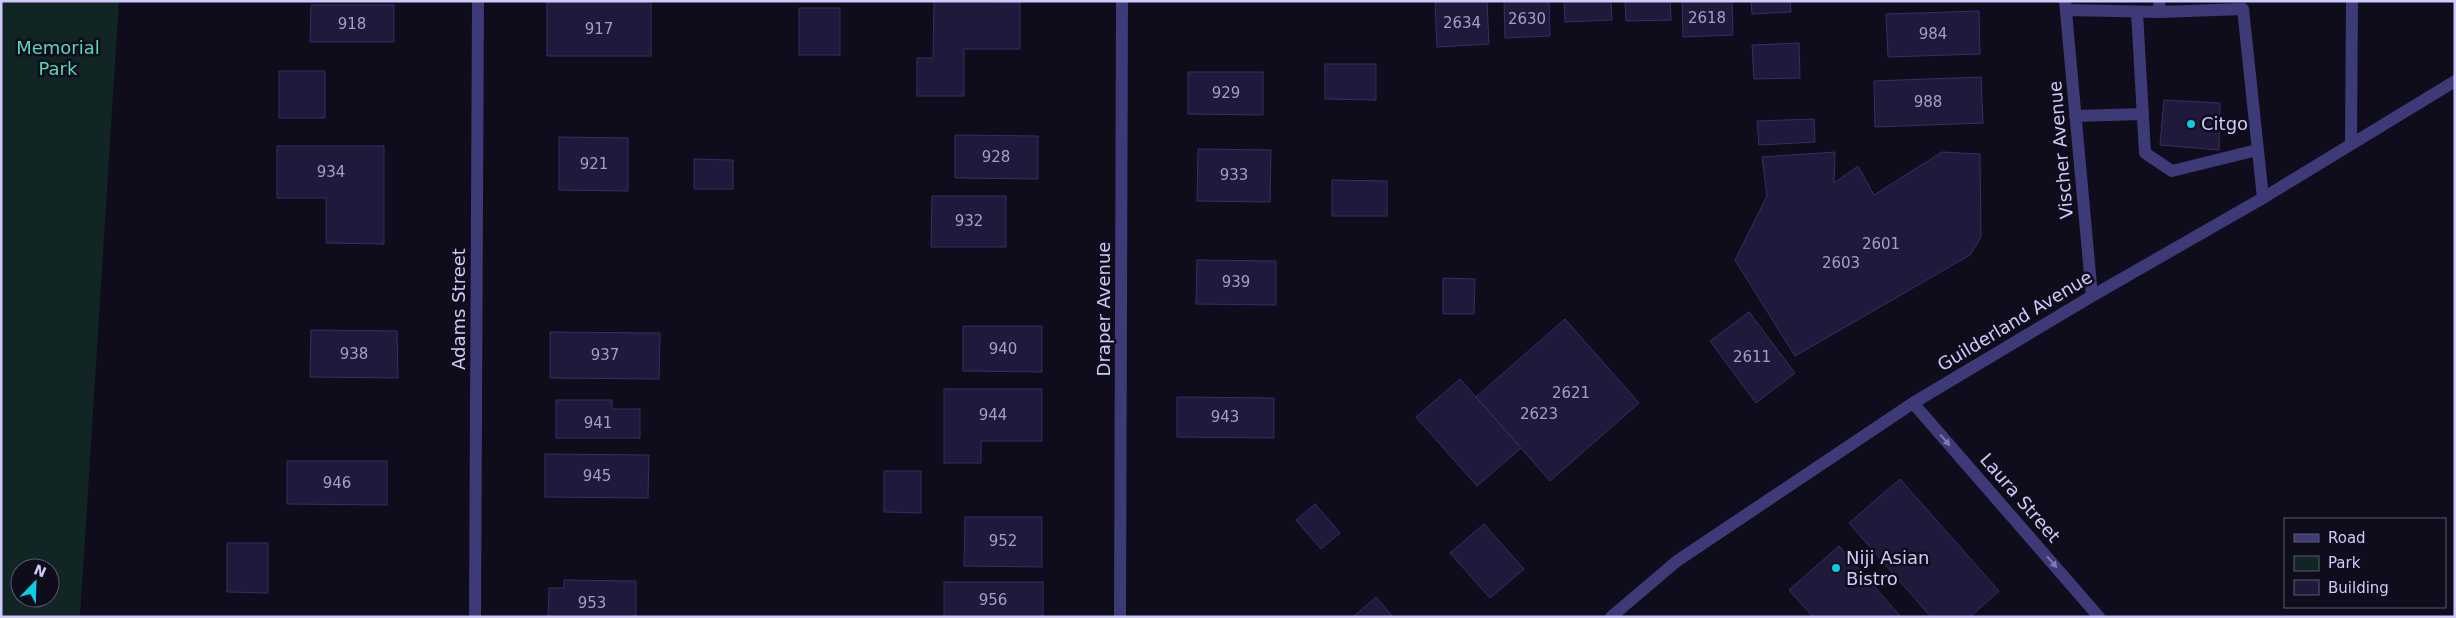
<svg xmlns="http://www.w3.org/2000/svg" width="2456" height="618" viewBox="0 0 2456 618" font-family="'DejaVu Sans',sans-serif">
<rect width="100%" height="100%" fill="#0f0c1b"/>
<path fill="#102524" fill-rule="evenodd" d="M1 1H119L80 617H1ZM20 568H50V598H20Z"/>
<path fill="#21193b" stroke="#392d65" d="M934 1 1020 2V49H964V96H917V58H933Z
M1435 1H1487L1489 44 1437 47Z
M1504 1H1549L1550 36 1505 38Z
M1564 1H1611L1612 20 1565 22Z
M1625 1H1670L1671 20 1626 21Z
M1682 1H1732L1733 35 1683 37Z
M1751 1H1790L1791 12 1752 14Z
M547 2H651V56H547Z
M311 5H394V42H310Z
M799 8H840V55H799Z
M1979 11 1980 54 1888 57 1886 14Z
M1799 43 1800 78 1754 79 1752 45Z
M1325 64H1376V100L1325 99Z
M279 71H325V118H279Z
M1188 72H1263V115L1188 114Z
M1981 77 1983 123 1875 127 1874 81Z
M2164 100 2220 103 2219 150 2160 145Z
M1814 119 1815 142 1759 145 1757 121Z
M955 135 1038 136V179L955 178Z
M559 137 628 138V191L559 190Z
M277 146H384V244L326 243V198H277Z
M1198 149 1271 150 1270 202 1197 201Z
M1835 152 1834 183 1858 166 1874 195 1942 152 1980 154 1981 237 1970 255 1795 356 1735 260 1767 196 1762 157Z
M694 159 733 160V189H694Z
M1332 180 1387 181V216H1332Z
M932 196H1006V247H931Z
M1197 260 1276 261V305L1196 304Z
M1443 278 1475 279 1474 314H1443Z
M1749 312 1795 373 1756 403 1710 341Z
M1565 319 1639 403 1550 481 1476 397Z
M963 326H1042V372L963 371Z
M311 330 397 331 398 378 310 377Z
M550 332 660 333 659 379 550 378Z
M1460 379 1521 448 1477 486 1416 417Z
M944 389H1042V441H981V463H944Z
M1177 397 1274 398V438L1177 437Z
M556 400H612V409H640V438H556Z
M545 454 649 455 648 498 545 497Z
M287 461H387V505L287 504Z
M884 471H921V513L884 512Z
M1900 479 1999 591 1970 617H1931L1849 523Z
M1315 504 1340 533 1321 549 1296 520Z
M965 517H1042V567L964 566Z
M1484 524 1524 569 1490 598 1450 553Z
M227 543H268V593L227 592Z
M1839 546 1901 617H1813L1789 590Z
M564 580 636 581V617H548L549 588H564Z
M944 582H1043V617H944Z
M1376 597 1393 617H1353Z"/>
<g fill="none" stroke-linecap="round" stroke-linejoin="round">
<path stroke="#3d3a77" stroke-width="12" d="M2065 1 2092 296
M2066 10 2160 12 2159 1
M2137 12 2145 153 2172 171 2257 150
M2160 12 2243 9 2263 198
M2075 116 2143 114
M2351 142 2352 1
M1913 403 2099 617
M475 617 478 1
M1120 617 1122 1
M1611 617 1677 561 1913 403 2092 296 2263 198 2455 81"/>
</g>
<defs><path id="oneway-solid" d="M-6-.8H1V-3.2L6.5 0L1 3.2V.8H-6Z" transform="scale(1.25)"/></defs>
<g fill="#7f7bb3">
<use href="#oneway-solid" transform="translate(1945 440) rotate(49)"/>
<use href="#oneway-solid" transform="translate(2052 562) rotate(49)"/>
</g>
<g fill="#0ecae3" stroke="#0f0c1b" stroke-width="2">
<circle cx="2191" cy="124" r="5"/>
<circle cx="1836" cy="568" r="5"/>
</g>
<g text-anchor="middle" stroke-width="5" stroke-linejoin="round" paint-order="stroke">
<g font-size="15" fill="#a49ecc">
<text x="1707" y="23">2618</text>
<text x="1527" y="24">2630</text>
<text x="1462" y="28">2634</text>
<text x="352" y="29">918</text>
<text x="599" y="34">917</text>
<text x="1933" y="39">984</text>
<text x="1226" y="98">929</text>
<text x="1928" y="107">988</text>
<text x="996" y="162">928</text>
<text x="594" y="169">921</text>
<text x="331" y="177">934</text>
<text x="1234" y="180">933</text>
<text x="969" y="226">932</text>
<text x="1881" y="249">2601</text>
<text x="1841" y="268">2603</text>
<text x="1236" y="287">939</text>
<text x="1003" y="354">940</text>
<text x="354" y="359">938</text>
<text x="605" y="360">937</text>
<text x="1752" y="362">2611</text>
<text x="1571" y="398">2621</text>
<text x="1539" y="419">2623</text>
<text x="993" y="420">944</text>
<text x="1225" y="422">943</text>
<text x="598" y="428">941</text>
<text x="597" y="481">945</text>
<text x="337" y="488">946</text>
<text x="1003" y="546">952</text>
<text x="993" y="605">956</text>
<text x="592" y="608">953</text>
</g>
<g font-size="18" fill="#5cd6b9" stroke="#0f0c1b">
<text x="58" y="54">Memorial<tspan x="58" dy="21">Park</tspan></text>
</g>
<g font-size="18" fill="#d0cafc" stroke="#0f0c1b" text-anchor="start">
<text x="2201" y="130">Citgo</text>
<text x="1846" y="564">Niji Asian<tspan x="1846" dy="21">Bistro</tspan></text>
</g>
<g font-size="18" fill="#d0cafc" stroke="#0f0c1b">
<text transform="translate(2061 150) rotate(-95)" y="6">Vischer Avenue</text>
<text transform="translate(459 309) rotate(-90)" y="6">Adams Street</text>
<text transform="translate(1104 309) rotate(-90)" y="6">Draper Avenue</text>
<text transform="translate(2015 321) rotate(-31)" y="6">Guilderland Avenue</text>
<text transform="translate(2020 498) rotate(49)" y="6">Laura Street</text>
</g>
</g>
<rect width="2456" height="618" fill="none" stroke="#d0cafc" stroke-width="5"/>
<rect x="2284" y="518" width="162" height="90" fill="#0f0c1b" stroke="#5c5875"/>
<rect x="2294" y="534" width="25" height="8" fill="#3d3a77" stroke="#5c5875"/>
<text x="2328" y="543" font-size="15" fill="#d0cafc">Road</text>
<rect x="2294" y="556" width="25" height="15" fill="#102524" stroke="#5c5875"/>
<text x="2328" y="568" font-size="15" fill="#d0cafc">Park</text>
<rect x="2294" y="580" width="25" height="15" fill="#21193b" stroke="#5c5875"/>
<text x="2328" y="593" font-size="15" fill="#d0cafc">Building</text>
<g transform="translate(35 583) rotate(23)"><circle r="24" fill="#0f0c1b" stroke="#5c5875"/>
<path d="M0-4L9 19L0 12L-9 19Z" fill="#0ecae3"/>
<text y="-8" font-size="14" font-weight="bold" text-anchor="middle" fill="#d0cafc">N</text>
</g>
</svg>
